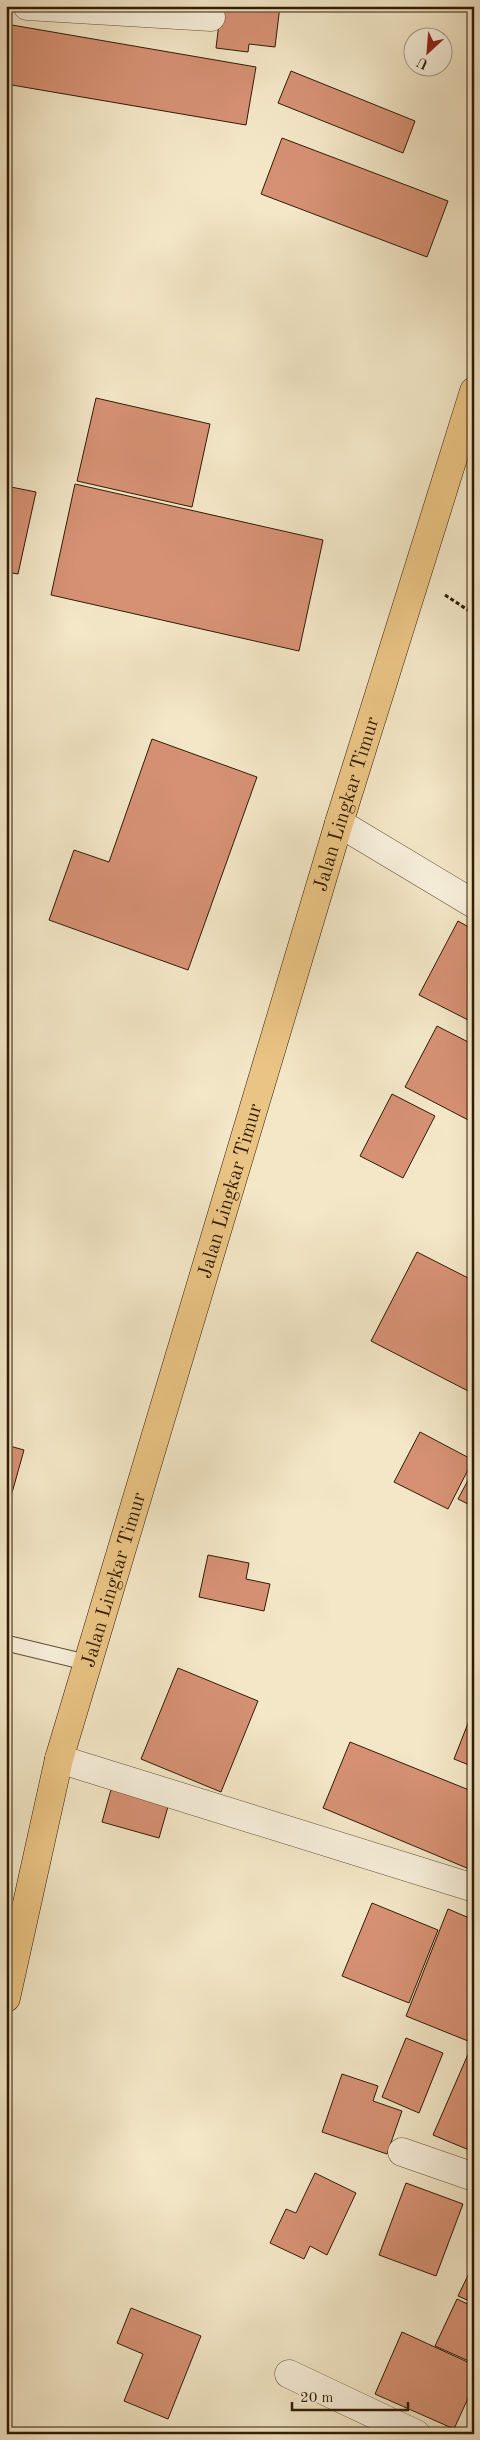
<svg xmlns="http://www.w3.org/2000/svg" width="480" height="2440" viewBox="0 0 480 2440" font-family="'Old Standard TT',serif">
<rect width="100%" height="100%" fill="#f3e7c7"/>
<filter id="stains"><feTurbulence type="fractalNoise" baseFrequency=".004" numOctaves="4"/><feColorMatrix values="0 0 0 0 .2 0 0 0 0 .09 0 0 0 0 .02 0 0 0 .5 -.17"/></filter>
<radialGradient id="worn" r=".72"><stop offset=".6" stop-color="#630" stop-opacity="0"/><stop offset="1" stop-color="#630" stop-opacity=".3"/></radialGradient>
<path fill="#d69174" stroke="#311b03" d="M221 6H280L275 47 249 44 248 52 216 48Z
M6 24 256 67 246 125 6 84Z
M291 71 415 121 403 153 278 103Z
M282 138 448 201 427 257 261 194Z
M96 398 210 424 192 507 77 481Z
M75 484 323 540 299 651 51 595Z
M6 486 36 492 18 574 6 572Z
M152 739 257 777 188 970 49 920 74 850 109 862Z
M458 921 474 930V1023L419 995Z
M437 1026 474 1045V1123L405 1087Z
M392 1094 435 1116 403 1178 360 1156Z
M417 1252 474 1281V1394L371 1341Z
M420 1432 473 1460 448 1509 394 1482Z
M6 1445 24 1450 10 1500H6Z
M474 1469V1507L458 1499Z
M208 1555 249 1563 246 1579 270 1584 264 1611 199 1597Z
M178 1668 258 1701 221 1792 141 1759Z
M474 1708V1767L454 1759Z
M350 1742 474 1792V1871L323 1808Z
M112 1786 169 1803 159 1838 102 1822Z
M372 1903 438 1930 409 2003 342 1976Z
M448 1909 474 1920V2025L468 2041 406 2016Z
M406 2038 443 2053 419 2113 382 2097Z
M469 2052 474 2054V2152L433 2135Z
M342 2074 378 2086 373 2101 402 2111 387 2154 322 2132Z
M315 2173 356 2193 327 2255 310 2246 304 2259 270 2243 286 2209 296 2213Z
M406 2183 463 2204 436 2276 379 2255Z
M474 2263V2303L458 2296Z
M457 2299 474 2307V2357L471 2362 435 2346Z
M131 2308 201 2336 168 2419 124 2401 143 2354 117 2343Z
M402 2332 474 2365V2385L454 2429 375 2394Z"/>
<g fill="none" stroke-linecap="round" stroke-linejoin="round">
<defs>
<path id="service" d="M6 1643 89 1663"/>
<path id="minor" d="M27 6 211 17
M339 823 474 904
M59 1759 474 1888
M402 2152 474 2177
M289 2374 416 2434"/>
<g id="trunk">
<path id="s1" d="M6 1998 59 1759 339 823 474 391"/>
</g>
</defs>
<use href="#service" stroke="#624e34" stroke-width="17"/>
<use href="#minor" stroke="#624e34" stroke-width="29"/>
<use href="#trunk" stroke="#311b03" stroke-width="29"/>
<path stroke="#311b03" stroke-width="3" stroke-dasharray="4 2.5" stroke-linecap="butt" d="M445 595 474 614"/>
<use href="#service" stroke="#f7efdb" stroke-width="15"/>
<use href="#minor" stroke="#f7efdb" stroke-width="28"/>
<use href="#trunk" stroke="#eac484" stroke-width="28"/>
</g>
<g text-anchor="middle" stroke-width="5" stroke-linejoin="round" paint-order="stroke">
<g font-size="20" fill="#311b03" stroke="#f7efdb">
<text dy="7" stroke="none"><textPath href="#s1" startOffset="1242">Jalan Lingkar Timur</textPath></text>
<text dy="7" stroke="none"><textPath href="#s1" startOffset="838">Jalan Lingkar Timur</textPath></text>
<text dy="7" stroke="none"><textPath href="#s1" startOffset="432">Jalan Lingkar Timur</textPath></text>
</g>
</g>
<rect width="480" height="2440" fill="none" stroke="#f3e7c7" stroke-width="25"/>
<rect x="8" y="8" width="465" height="2425" fill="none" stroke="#311b03" stroke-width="2.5"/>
<rect x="12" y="12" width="455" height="2415" fill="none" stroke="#311b03"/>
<g transform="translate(428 52) rotate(206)"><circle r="24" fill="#f7efdb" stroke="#a89a85"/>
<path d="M0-4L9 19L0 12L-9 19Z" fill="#8f2418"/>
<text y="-8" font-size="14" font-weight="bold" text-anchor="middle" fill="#311b03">U</text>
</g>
<path d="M292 2402v8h116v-8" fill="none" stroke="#311b03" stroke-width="2.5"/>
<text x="300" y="2402" font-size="15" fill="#311b03" stroke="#f7efdb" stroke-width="4" paint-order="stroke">20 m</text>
<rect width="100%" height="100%" filter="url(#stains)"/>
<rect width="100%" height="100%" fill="url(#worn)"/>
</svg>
